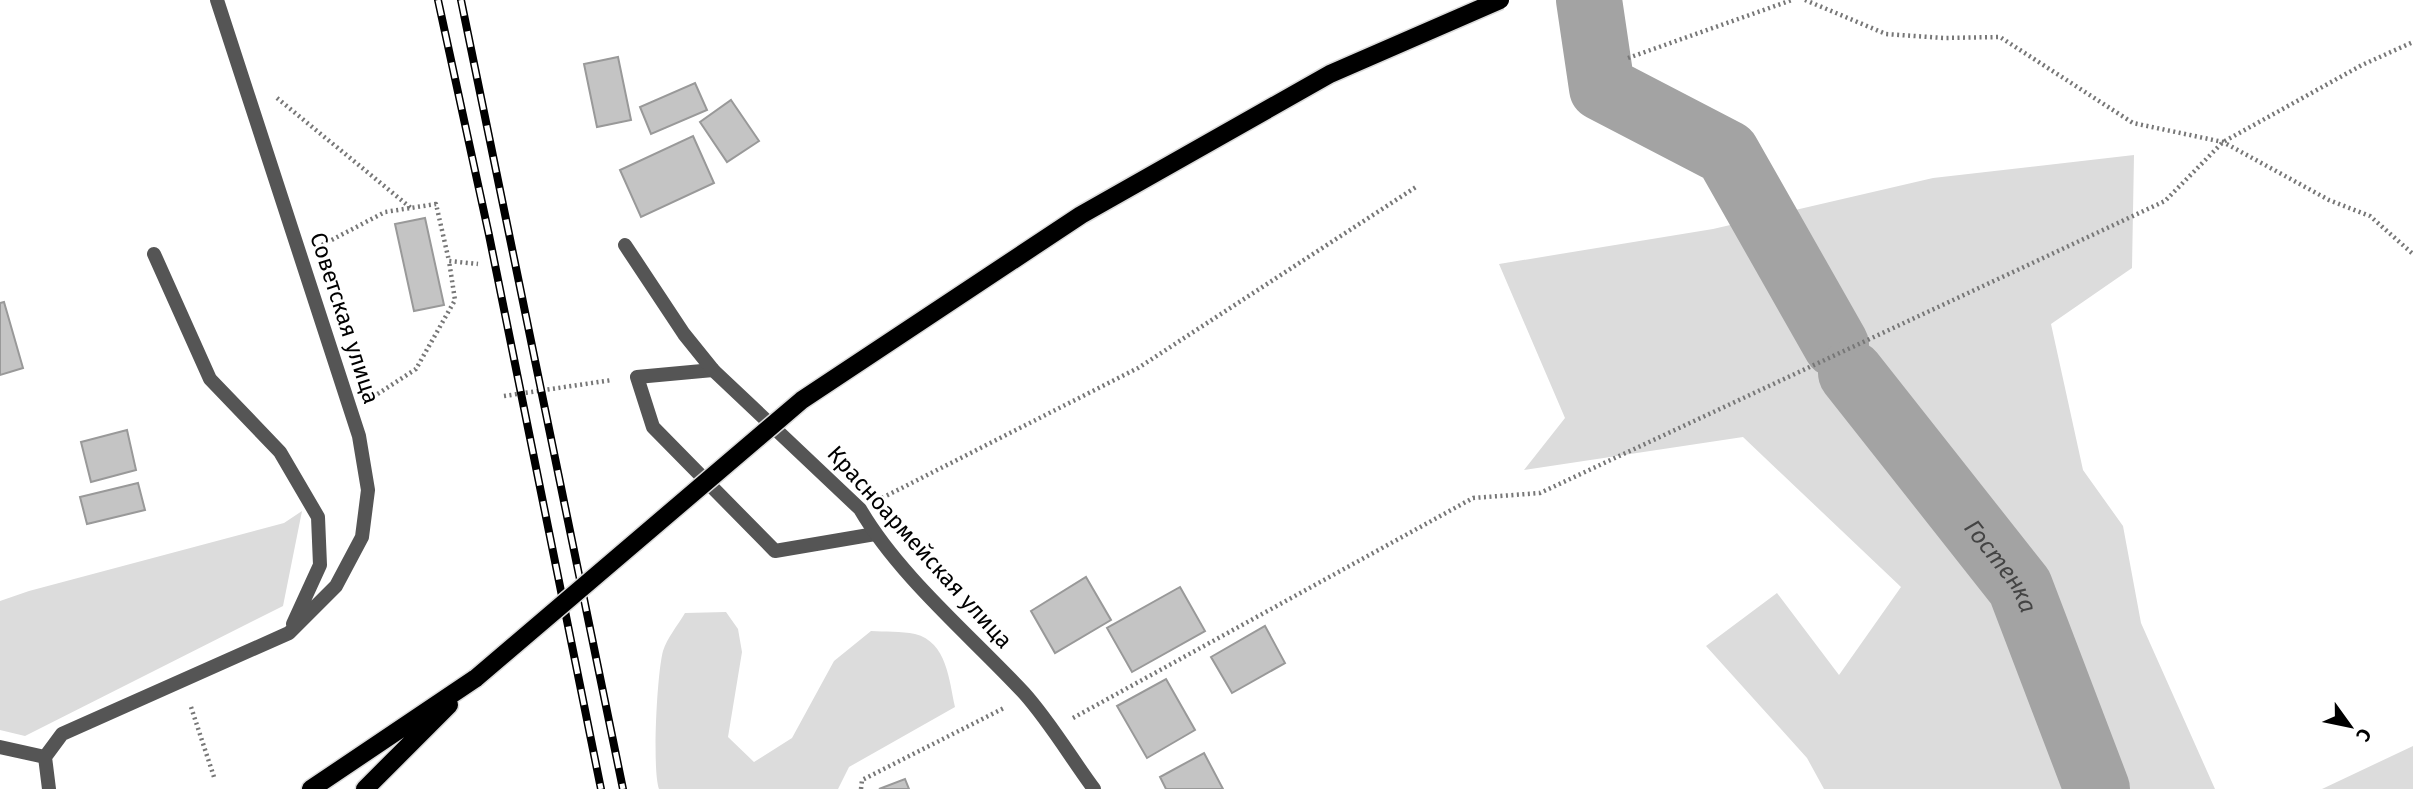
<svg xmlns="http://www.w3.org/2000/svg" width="2413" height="789" viewBox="0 0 2413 789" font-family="'Fira Sans',sans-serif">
<rect width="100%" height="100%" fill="#fff"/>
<path fill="#dcdcdc" d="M2134 155 2132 268 2051 324 2083 470 2123 526 2141 623 2215 789H1824L1807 758 1706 646 1777 593 1839 675 1901 587 1743 437 1524 470 1565 418 1499 264 1713 229 1933 178Z
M302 511 283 606 25 736 0 730V601L29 591 284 523Z
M726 612 738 629 742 652 728 737 754 762 792 738 834 661 871 631C885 632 901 631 915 634 947 642 949 680 955 707L849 767 838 789H659C652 770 657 673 663 651 667 638 678 625 685 613Z
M2413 746V789H2322Z"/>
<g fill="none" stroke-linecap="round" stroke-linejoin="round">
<g stroke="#a3a3a3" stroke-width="66">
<path d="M1589 0 1602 88 1727 153 1836 345"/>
<path id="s1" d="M1851 373 2020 587 2097 789"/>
</g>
</g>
<path fill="#c4c4c4" stroke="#999" stroke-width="2" d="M618 57 631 120 597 127 584 64Z
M695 83 707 110 651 134 640 107Z
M731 100 759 141 727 162 700 122Z
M693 136 714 183 641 217 620 170Z
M425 218 444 305 414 311 395 224Z
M4 302 23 368 0 375V303Z
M127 430 136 470 91 482 81 442Z
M138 483 145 510 87 524 80 497Z
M1086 577 1111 620 1055 653 1031 611Z
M1180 587 1205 631 1132 672 1107 628Z
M1265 626 1285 663 1232 693 1211 657Z
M1166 679 1195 730 1147 758 1117 706Z
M1204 753 1223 789H1166L1160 777Z
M905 779 909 789H879Z"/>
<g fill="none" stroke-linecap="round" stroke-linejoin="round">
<defs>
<path id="primary" d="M311 789 476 678
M365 789 449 705"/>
</defs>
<use href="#primary" stroke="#dbdbdb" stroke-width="21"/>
<path stroke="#777" stroke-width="4.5" stroke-dasharray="2 3.5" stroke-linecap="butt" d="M1805 0 1886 34 1943 38 2000 37 2133 123 2223 142 2329 200 2370 216 2413 254
M1628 58 1792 0
M277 98 411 208
M322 245 385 212 436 204 449 261 478 264
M504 396 612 380
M373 397 416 369 455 300 449 261
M882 498 1138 368 1416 187
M191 707 214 777
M1073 718 1473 498 1540 493 2165 201 2223 142 2362 65 2413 42
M861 789 862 780 1004 708"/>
<path stroke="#555" stroke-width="14" d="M713 370 637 377 653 427 775 551 875 534"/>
<path stroke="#555" stroke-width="14" d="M625 245 684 334 713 370 860 509C899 576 971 636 1024 693 1050 722 1071 758 1094 789
M154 254 210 379 280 452 318 517 320 565 293 624
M0 747 45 757
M45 757 62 734 289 633 336 586 362 537 368 490 359 436 217 0
M45 757 49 789"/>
<use href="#primary" stroke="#000" stroke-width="18"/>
<defs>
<path id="rail" d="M438 0 489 235 601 789
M461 0 623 789"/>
</defs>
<use href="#rail" stroke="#000" stroke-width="8"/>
<use href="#rail" stroke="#fff" stroke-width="5" stroke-dasharray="16" stroke-linecap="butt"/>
<defs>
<path id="primary-bridge" d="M476 678 802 400 1081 215 1330 74 1500 0"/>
</defs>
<use href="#primary-bridge" stroke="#dbdbdb" stroke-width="21" stroke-linecap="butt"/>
<use href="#primary-bridge" stroke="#000" stroke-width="18"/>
</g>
<g text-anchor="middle" stroke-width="5" stroke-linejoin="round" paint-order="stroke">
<g font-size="23" fill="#000" stroke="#fff">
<text transform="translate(345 318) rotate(72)" y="8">Советская улица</text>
<text transform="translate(920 547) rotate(48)" y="8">Красноармейская улица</text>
</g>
<g font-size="24" font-style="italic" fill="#444" stroke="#fff">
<text dy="8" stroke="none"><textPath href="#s1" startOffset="245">Гостенка</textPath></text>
</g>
</g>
<g transform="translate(2350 726) rotate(123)" stroke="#ffffff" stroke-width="5" paint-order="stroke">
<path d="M0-5L12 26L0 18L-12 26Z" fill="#000000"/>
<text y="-10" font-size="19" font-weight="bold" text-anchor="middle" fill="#000000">С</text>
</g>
</svg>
